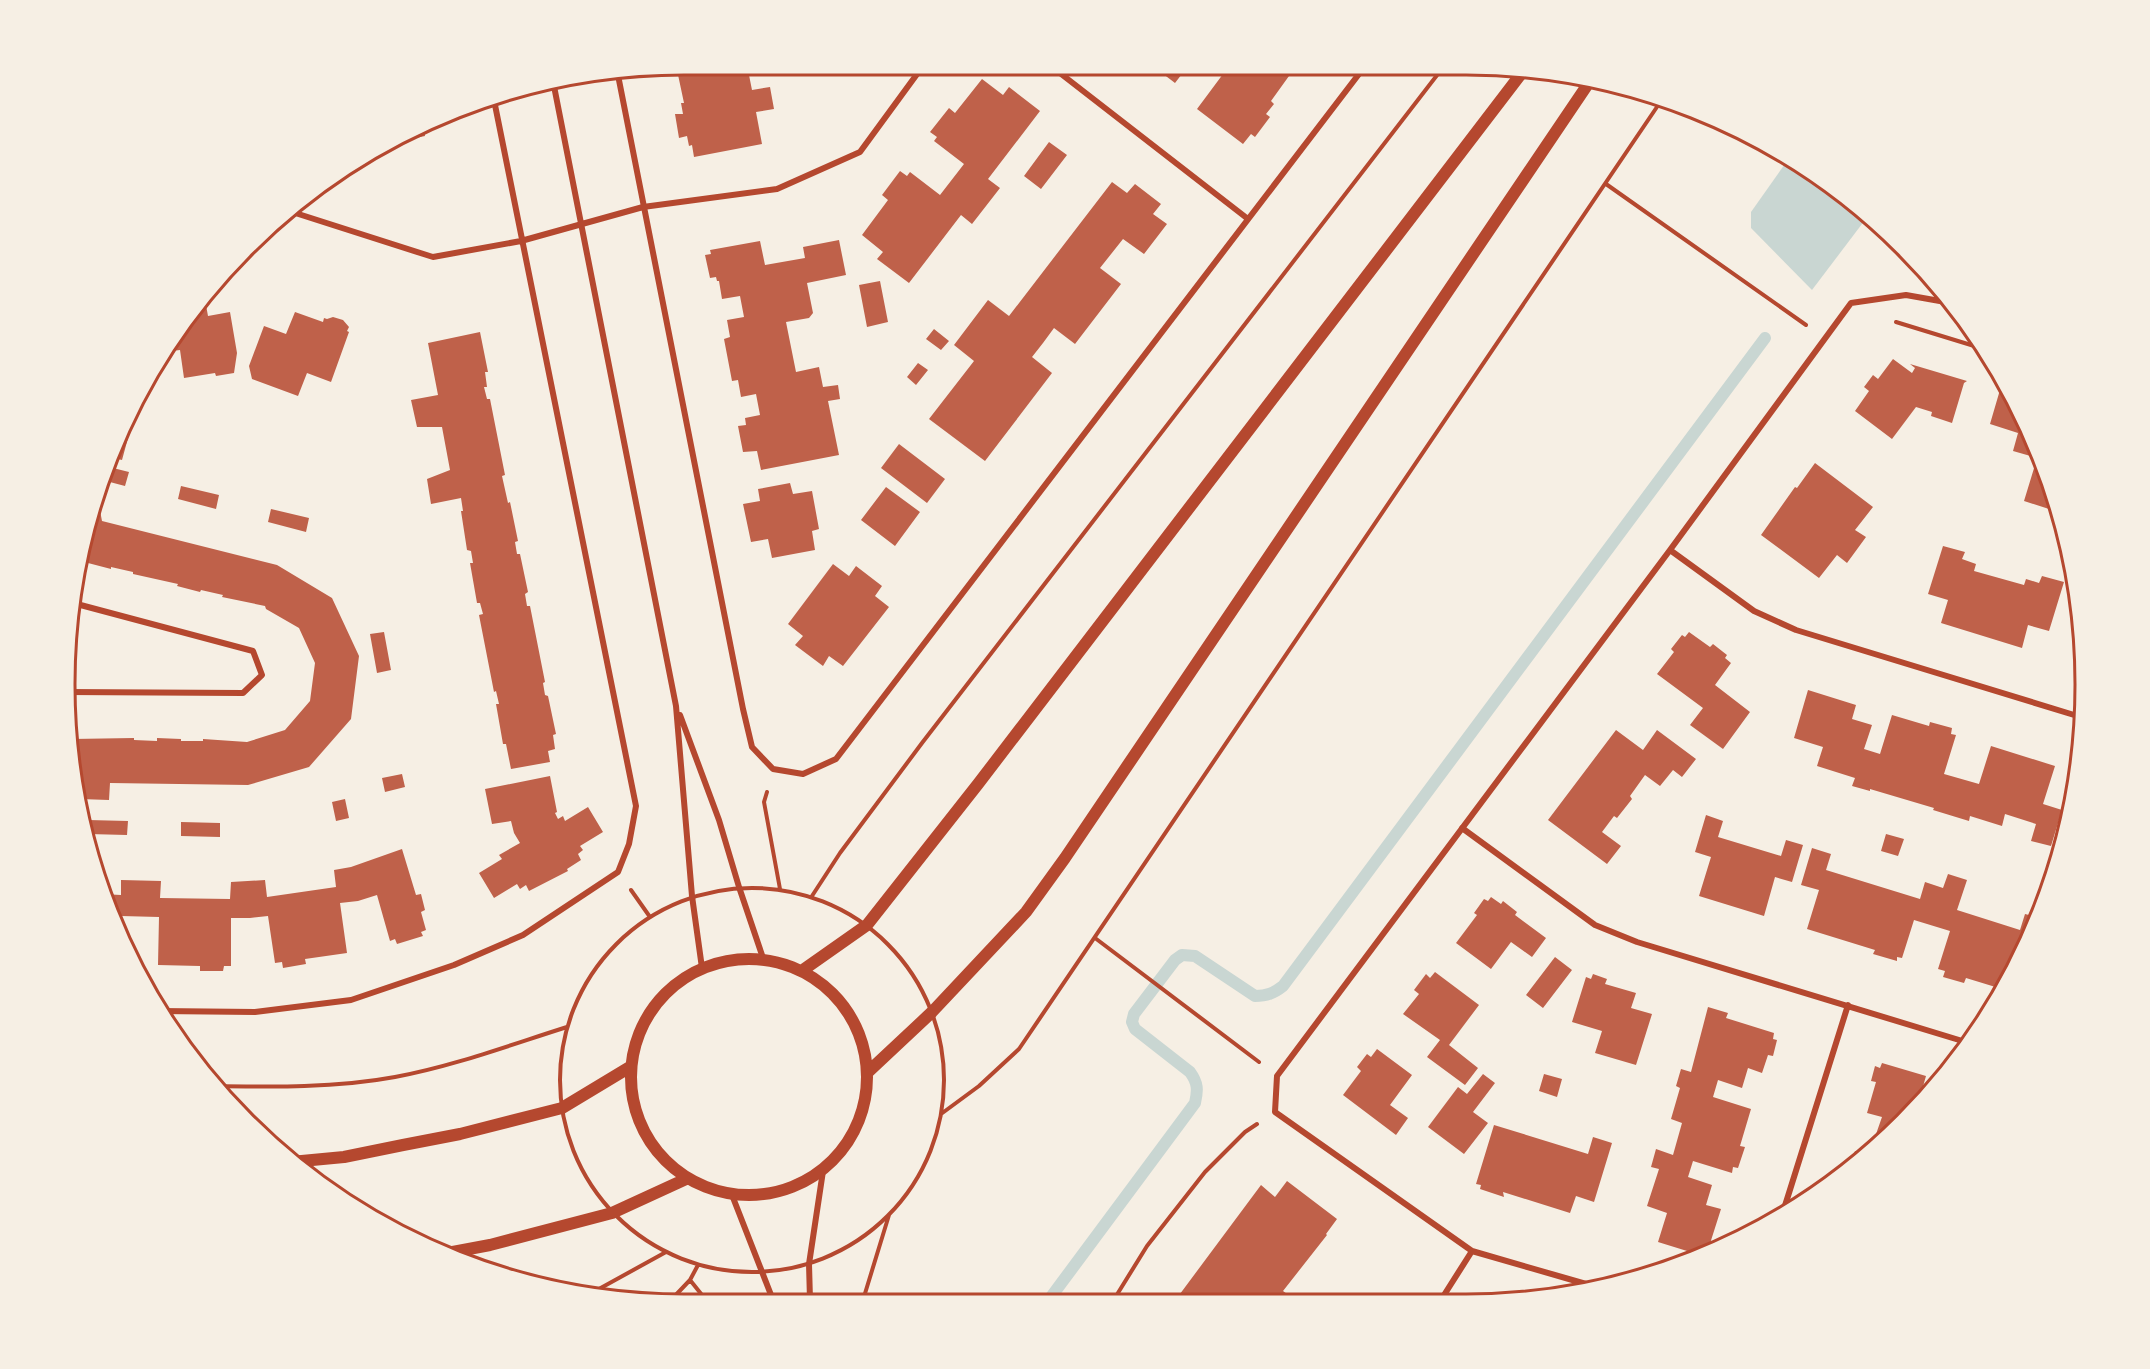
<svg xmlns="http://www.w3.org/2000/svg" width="2150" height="1369" viewBox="0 0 2150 1369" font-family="Poppins,sans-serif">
<rect width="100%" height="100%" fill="#f6efe4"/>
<path fill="#c9d6d2" d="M1787 161 1843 193 1868 216 1812 290 1751 228V212Z"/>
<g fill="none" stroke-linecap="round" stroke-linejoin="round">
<path stroke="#c9d6d2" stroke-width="12" d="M1048 1301 1195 1103C1198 1090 1198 1083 1190 1072L1135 1029 1132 1022 1134 1014 1175 960 1182 955 1195 956 1255 996C1267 996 1274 993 1283 986L1765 338"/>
</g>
<path fill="#bf614a" d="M677 70H748L752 90 770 87 774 109 756 112 762 144 694 157 692 145 689 146 687 136 679 138 675 114H683L681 103H684Z
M1158 70H1185L1175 83Z
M1226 70H1285L1284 72 1289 76 1271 101 1274 104 1266 114 1270 117 1255 137 1251 134 1243 144 1197 109Z
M982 79 1003 95 1009 87 1040 111 988 179 1000 188 972 224 961 215 909 283 877 259 883 252 862 235 888 200 882 195 900 171 907 176 910 172 940 195 964 164 934 141 937 137 930 132 949 108 955 113Z
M424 128 425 136 397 142V141Z
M1049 142 1067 155 1041 189 1024 176Z
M1112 182 1127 193 1135 184 1161 204 1153 214 1167 224 1144 254 1123 239 1100 268 1121 284 1075 344 1054 328 1043 343 1032 357 1052 373 985 461 929 419 974 361 954 345 988 300 1009 316Z
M839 240 846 275 807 283 813 313 809 318 786 322 796 372 819 367 823 387 838 385 840 399 828 401 839 455 761 470 757 451 743 452 738 426 746 425 745 418 760 415 756 394 741 397 738 380 732 381 724 339 730 337 727 320 744 317 740 296 722 299 719 281H717L716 277 710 278 705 255 711 254 710 250 760 241 765 265 805 258 803 247Z
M880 281 888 322 867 327 859 285Z
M204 294 208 316 230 312 237 353 234 373 216 376 215 373 184 378 180 350 164 352 192 307Z
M295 312 323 322 324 318 327 319 333 317 343 320 349 327 347 331 349 332 331 382 307 373 298 396 252 379 249 366 264 326 286 334Z
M934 329 949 341 941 350 926 339Z
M480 332 488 372H485L487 387H484L487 399H490L505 475 502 476 508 503 510 502 518 541 515 542 517 554H520L528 592 525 594 527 606H530L545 682 543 683 545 695 548 696 556 734 553 735 555 749 548 751 550 762 511 769 506 744H503L496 704H499L496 691 494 692 479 615 483 614 480 603H477L470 563H473L471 551 467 550 461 511H463L461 498 431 504 427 479 450 470 442 427H417L411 400 438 395 428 343Z
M1893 359 1912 373 1915 368 1910 364 1967 381 1964 383 1952 423 1931 416 1932 412 1916 407 1892 439 1855 411 1869 391 1864 387 1873 375 1878 379Z
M918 363 928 370 916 385 907 377Z
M2002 383 2007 385 2039 454 2038 458 2013 451 2018 433 1990 424Z
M118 436 128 438 122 460 109 457Z
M899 444 945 479 927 503 881 468Z
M1815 463 1873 507 1855 530 1866 537 1847 563 1837 555 1819 578 1761 535 1795 487 1797 488Z
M2035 465 2045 468 2053 486 2054 493 2049 509 2024 501Z
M109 467 129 472 125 486 106 481Z
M790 483 793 494 812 491 819 529 812 531 815 550 772 558 768 539 751 542 743 504 760 501 758 489Z
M181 486 219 495 216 509 178 499Z
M886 487 920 512 895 546 861 520Z
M95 495H97L102 521 277 565 332 598 359 656 351 719 309 767 248 785 110 783 109 800 80 799 72 739 134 738V740L157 741V738L181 739V741H203V739L247 742 285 730 310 701 315 663 299 628 266 609 265 606 222 597 223 595 201 590 200 592 177 586 178 584 133 574V572L111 567V569L88 563V561L86 560 91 539 83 538Z
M271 509 309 518 306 532 268 522Z
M1943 546 1965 552 1962 559 1976 564 1974 571 2024 585 2026 579 2039 583 2042 576 2064 582 2049 631 2028 625 2022 648 1941 623 1948 600 1928 594Z
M833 564 849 576 856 566 882 586 875 596 889 607 843 666 829 656 823 666 795 645 803 636 788 624Z
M384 632 391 670 377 673 370 634Z
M1689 632 1710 647 1713 644 1727 655 1725 658 1731 663 1715 685 1750 712 1723 749 1690 725 1703 708 1657 674 1674 652 1671 649 1682 635 1685 637Z
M1808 690 1856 705 1852 719 1872 725 1864 749 1880 754 1892 715 1929 726 1930 722 1952 728 1951 734 1956 735 1944 774 1979 784 1991 746 2055 766 2043 804 2062 810 2051 846 2031 841 2036 824 2005 814 2002 826 1970 816 1969 821 1933 810 1934 808 1870 789V791L1852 786 1855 778 1817 766 1823 747 1794 738Z
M1616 730 1643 750 1657 730 1696 759 1682 777 1673 770 1660 786 1645 775 1630 796 1632 799 1617 818 1614 816 1602 832 1621 846 1607 864 1548 820Z
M402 774 405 787 385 792 382 778Z
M550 776 557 812 555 813 558 819 563 816 565 821 588 807 603 832 580 846 583 850 578 854 581 860 567 869 568 871 529 891 526 885 520 889 517 884 494 898 479 873 502 859 499 855 520 843 514 833 511 821 492 824 485 789Z
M345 799 349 818 336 821 332 802Z
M1706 815 1723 821 1718 837 1781 856 1786 840 1803 845 1792 882 1775 877 1764 916 1699 896 1711 857 1695 852Z
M88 820 128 821 127 835 88 834Z
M181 822 220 823V837L181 836Z
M1886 834 1904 839 1898 856 1881 851Z
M1812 848 1831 854 1826 870 1920 899 1925 882 1943 888 1948 874 1967 880 1957 910 2020 930 2025 914 2037 917 2024 953 2014 950 2002 989 1966 978 1964 983 1943 977 1945 971 1938 969 1950 931 1914 920 1902 958 1897 957V961L1873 954 1875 950 1807 929 1819 890 1801 885Z
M402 849 416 895 421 894 425 910 421 912 426 930 421 932 423 936 397 944 395 939 390 941 377 895 358 901 340 903 347 953 305 959 306 964 283 968 282 962 275 963 268 916 250 918H231V966H224L223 971H200V966L158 965 159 917 121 916V939L112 922 102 894 121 895V880L161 881 160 898 230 899 231 882 265 880 267 897 336 887 334 870 351 867Z
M1491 897 1501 904 1503 901 1517 912 1515 915 1546 938 1532 957 1511 942 1491 969 1456 943 1477 915 1474 913 1484 899 1488 901Z
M1555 957 1572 970 1543 1008 1526 995Z
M1435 972 1479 1005 1449 1045 1478 1068 1465 1085 1427 1057 1440 1040 1403 1014 1419 994 1414 990 1426 974 1430 978Z
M1593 974 1607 979 1605 984 1636 993 1631 1008 1652 1014 1636 1065 1595 1053 1602 1031 1572 1022 1586 977 1591 979Z
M1708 1007 1728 1013 1726 1018 1774 1033 1773 1039 1777 1040 1773 1056 1768 1055 1762 1073 1748 1068 1742 1088 1718 1080 1713 1097 1751 1109 1740 1146 1745 1147 1738 1168 1733 1167 1732 1173 1693 1161 1688 1177 1712 1185 1706 1205 1721 1209 1707 1253 1700 1255 1658 1242 1667 1213 1647 1206 1659 1169 1651 1167 1656 1149 1673 1155 1682 1123 1671 1119 1680 1088 1676 1086 1681 1069 1691 1072Z
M1377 1049 1412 1075 1390 1105 1408 1118 1396 1135 1343 1095 1361 1071 1357 1067 1367 1054 1371 1057Z
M1882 1063 1926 1076 1918 1104 1884 1140 1875 1137 1882 1117 1867 1113 1876 1082 1871 1081 1875 1066 1880 1068Z
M1483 1074 1495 1083 1473 1112 1488 1123 1464 1154 1428 1127 1458 1087 1467 1094Z
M1544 1074 1562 1079 1557 1097 1539 1091Z
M1494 1125 1588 1154 1593 1137 1612 1143 1594 1202 1576 1196 1570 1213 1503 1192 1504 1197 1480 1189 1481 1185 1476 1184Z
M1855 1151 1868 1155 1850 1167Z
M1287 1181 1337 1219 1326 1234 1327 1235 1283 1291 1298 1302H1174L1261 1185 1275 1197Z"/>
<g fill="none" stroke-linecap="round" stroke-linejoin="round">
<path stroke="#b5482f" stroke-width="4" d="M1606 184 1806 325
M1896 322 1984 349
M767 792 764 802 780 889
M560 1080a192 192 0 1 1 384 0a192 192 0 1 1-384 0Z
M631 890 650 917
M812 896 840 853 922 743 1441 70
M1095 938 1259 1062
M213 1086C273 1087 336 1088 395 1077 454 1066 510 1045 567 1027
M941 1114 979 1086 1019 1049 1661 101
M690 1280 706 1300
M588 1295 666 1252
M671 1300 690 1280 698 1265
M863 1300 889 1215
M1113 1301 1147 1246 1205 1172 1245 1132 1257 1124"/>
<path stroke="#b5482f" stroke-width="6" d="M617 70 743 709 752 747 773 769 803 774 836 759 1362 70
M1056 70 1248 219
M553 81 676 706 692 896 702 968
M289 211 433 257 521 241 643 207 777 189 860 152 920 70
M1670 550 1754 611 1796 630 2084 718
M66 692 243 693 262 675 253 651 73 603
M680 715 719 820 739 887 763 958
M1462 828 1595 925 1637 942 1969 1043
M159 1011 255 1012 351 1000 454 965 523 935 618 872 629 844 636 806 493 95
M732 1195 773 1300
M1783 1212 1848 1005
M1600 1288 1472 1251 1275 1112 1277 1076 1670 550 1851 303 1906 295 1951 303
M810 1300 809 1264 823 1171
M1439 1303 1472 1251"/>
<path stroke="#b5482f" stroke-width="12" d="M631 1077a118 118 0 1 1 236 0a118 118 0 1 1-236 0Z
M803 970 867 925 978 784 1524 70
M868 1072 932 1012 1026 912 1065 858 1590 81
M291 1162 344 1157 403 1145 460 1134 562 1108 630 1067
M442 1254 490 1245 612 1213 686 1179"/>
</g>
<path d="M0 0H2150V1369H0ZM684 75H1466A609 609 0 0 1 2075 684V685A609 609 0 0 1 1466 1294H684A609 609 0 0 1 75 685V684A609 609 0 0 1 684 75Z" fill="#f6efe4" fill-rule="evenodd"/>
<path fill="none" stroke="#b5482f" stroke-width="3" d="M684 75H1466A609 609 0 0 1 2075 684V685A609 609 0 0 1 1466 1294H684A609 609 0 0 1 75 685V684A609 609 0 0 1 684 75Z"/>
</svg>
